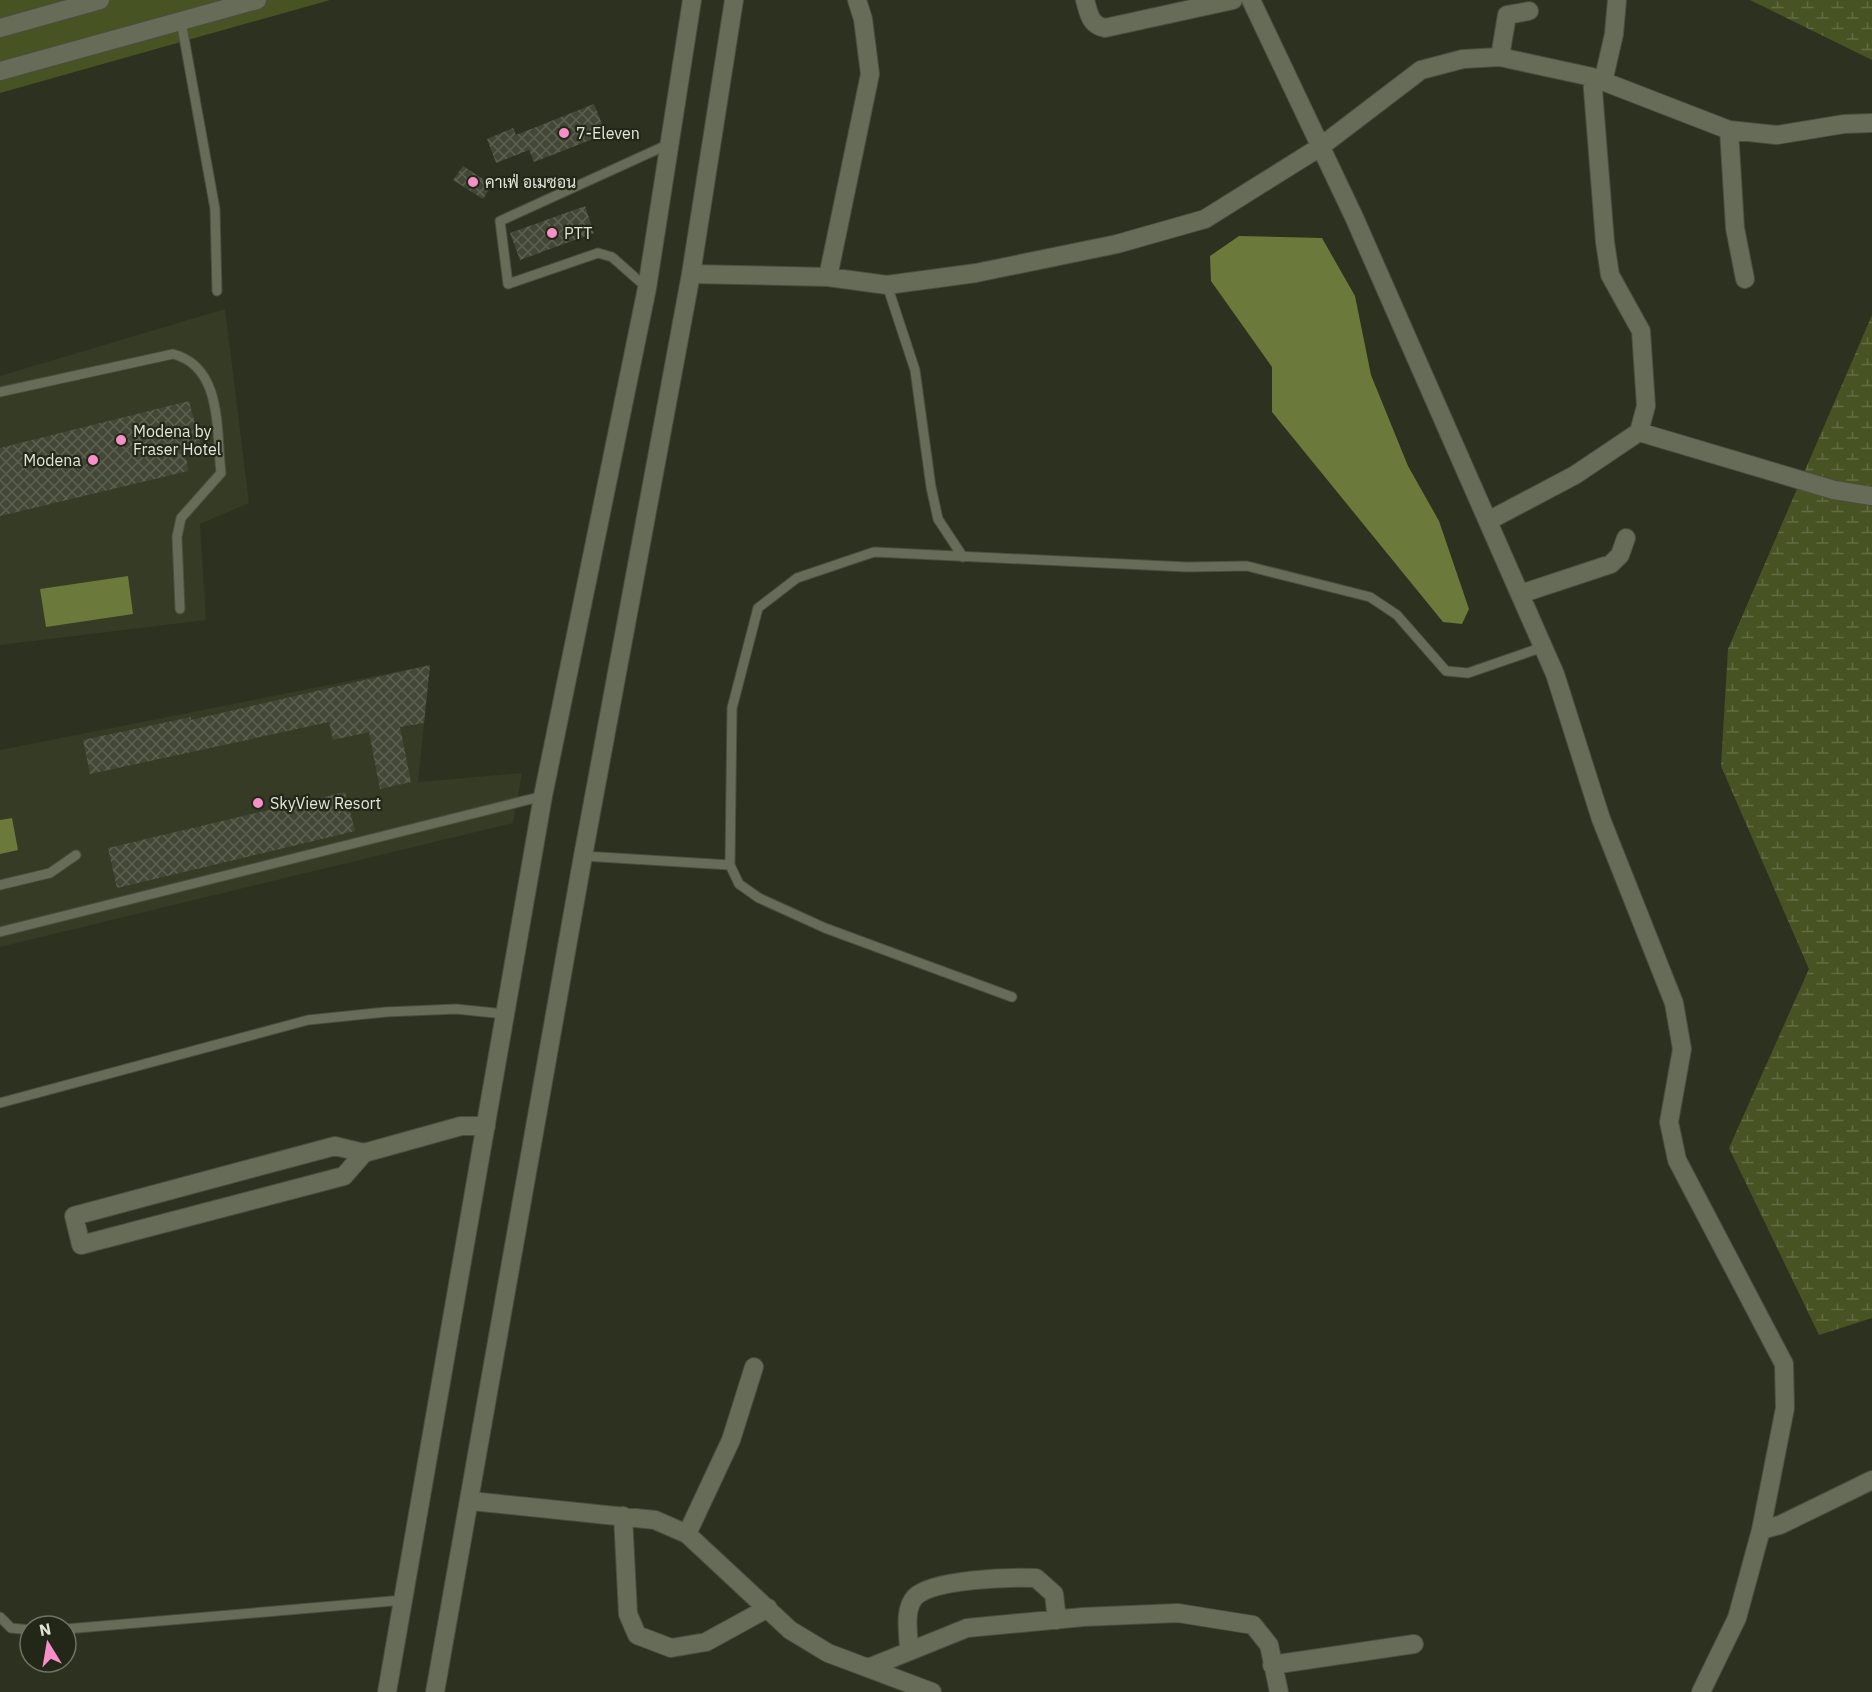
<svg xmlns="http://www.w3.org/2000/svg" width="1872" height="1692" viewBox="0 0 1872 1692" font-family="'IBM Plex Sans',Sarabun,sans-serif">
<defs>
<pattern id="wetland-marsh" width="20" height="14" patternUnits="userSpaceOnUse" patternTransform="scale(1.5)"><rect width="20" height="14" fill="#485323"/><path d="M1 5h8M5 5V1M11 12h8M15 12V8" fill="none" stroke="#626c42"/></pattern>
<pattern id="building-cross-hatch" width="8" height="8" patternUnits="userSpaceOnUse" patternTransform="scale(1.5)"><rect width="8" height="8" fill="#434736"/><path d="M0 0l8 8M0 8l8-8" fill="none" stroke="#5e6152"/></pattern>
</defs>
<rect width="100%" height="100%" fill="#2d3120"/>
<path fill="#363b25" d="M225 309 249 503 200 524 206 620 0 645V376Z
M430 665 418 782 522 773 513 823 0 947V750Z"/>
<path fill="#485323" d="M0 0H330L0 93Z"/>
<path fill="url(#wetland-marsh)" d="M1750 0H1872V60Z
M1872 315V1318L1819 1335 1729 1148 1809 969 1721 766 1728 649Z"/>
<path fill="#6b793a" d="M1239 236 1322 238 1355 296 1371 375 1408 466 1439 521 1469 609 1462 624 1443 622 1272 412V367L1211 281 1210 256Z
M128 576 133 614 46 627 40 589Z
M12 818 18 850 0 854V820Z"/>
<path fill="url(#building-cross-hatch)" d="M594 104 606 134 534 162 529 150 496 163 487 139 513 128 516 135Z
M463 166 492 185 483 199 453 180Z
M585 206 594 233 520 260 510 233Z
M189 401 201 446 185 448 188 471 0 516V448Z
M430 665 424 723 400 727 411 782 380 789 369 732 333 740 329 722 90 774 83 740 191 717V720Z
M345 792 355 831 117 888 108 848Z"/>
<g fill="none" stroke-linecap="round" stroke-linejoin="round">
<defs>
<path id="service" d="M181 21 215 209 217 291
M887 285 915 370 931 487 938 519 963 557
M647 288 612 257 598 253 508 284 500 221 669 144
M0 392 173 354C223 367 216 431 221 473L181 518 177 537 180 609
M583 856 730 865
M0 885 50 873 76 855
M0 932 543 796
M1012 997 825 928 759 898 739 884 730 865 732 708 758 608 797 578 874 552 1187 567 1247 566 1370 597 1397 615 1446 671 1468 673 1543 647
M0 1103 308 1020 386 1012 456 1009 505 1014
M0 1617 11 1628 30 1630
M66 1629 404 1600"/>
<path id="minor" d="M1085 0C1089 14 1090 25 1105 28L1233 0
M1251 0 1354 217 1555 674 1601 819 1674 1003 1682 1049 1669 1122 1677 1160 1784 1364 1785 1408 1761 1530 1737 1618 1701 1692
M0 28 100 0
M1500 57 1507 15 1529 11
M0 71 257 0
M1603 82 1614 34 1617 0
M1729 130 1777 135 1844 124 1872 123
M691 274 828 277 887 285 976 273 1117 244 1205 219 1320 147 1421 70 1463 59 1500 57 1592 77 1729 130 1735 228 1745 279
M828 277 870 74 863 19 857 0
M1639 432 1834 490 1872 496
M1488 521 1575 475 1639 432 1646 406 1641 331 1610 275 1605 242 1592 77
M1520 594 1611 564 1620 555 1626 538
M364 1153 335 1146 74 1216 81 1245 344 1176 364 1153 461 1126H486
M471 1501 655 1520 687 1534 790 1630 828 1653 932 1692
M623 1516 628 1614 637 1635 671 1648 706 1642 768 1608
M1761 1530 1780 1525 1872 1480
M687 1534 731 1440 754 1367
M909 1651C909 1636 903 1610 915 1597 933 1579 1010 1577 1036 1578L1054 1594 1057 1620
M1272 1665 1414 1644
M868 1668 967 1628 1083 1617 1178 1613 1253 1625 1269 1645 1279 1692"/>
<path id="secondary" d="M387 1692 543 796 647 288 692 0
M435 1692 583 856 691 274 734 0"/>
</defs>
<use href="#service" stroke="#4a4e3f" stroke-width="11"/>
<use href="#minor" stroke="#4a4e3f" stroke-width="20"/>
<use href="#secondary" stroke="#4a4e3f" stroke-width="20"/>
<use href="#service" stroke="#676c59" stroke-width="9"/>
<use href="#minor" stroke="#676c59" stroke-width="18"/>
<use href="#secondary" stroke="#676c59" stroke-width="18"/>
</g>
<g fill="#f98fc8" stroke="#232717" stroke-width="2">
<circle cx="564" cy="133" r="6"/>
<circle cx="473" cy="182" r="6"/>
<circle cx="552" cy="233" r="6"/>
<circle cx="121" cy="440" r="6"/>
<circle cx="93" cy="460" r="6"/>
<circle cx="258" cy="803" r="6"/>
</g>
<g text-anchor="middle" stroke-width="4.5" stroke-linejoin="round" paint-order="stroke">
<g font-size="16" fill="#e2e5da" stroke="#232717" text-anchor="start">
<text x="576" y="139">7-Eleven</text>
<text x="485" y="188">คาเฟ่ อเมซอน</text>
<text x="564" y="239">PTT</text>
<text x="133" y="437">Modena by<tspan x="133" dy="18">Fraser Hotel</tspan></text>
<text x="81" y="466" text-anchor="end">Modena</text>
<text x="270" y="809">SkyView Resort</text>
</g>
</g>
<g transform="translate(48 1644) rotate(349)"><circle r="28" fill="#232717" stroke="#6f7365" stroke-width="1.5"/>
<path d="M0-4.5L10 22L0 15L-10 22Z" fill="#f98fc8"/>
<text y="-9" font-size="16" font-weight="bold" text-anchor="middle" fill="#e2e5da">N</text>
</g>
</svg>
